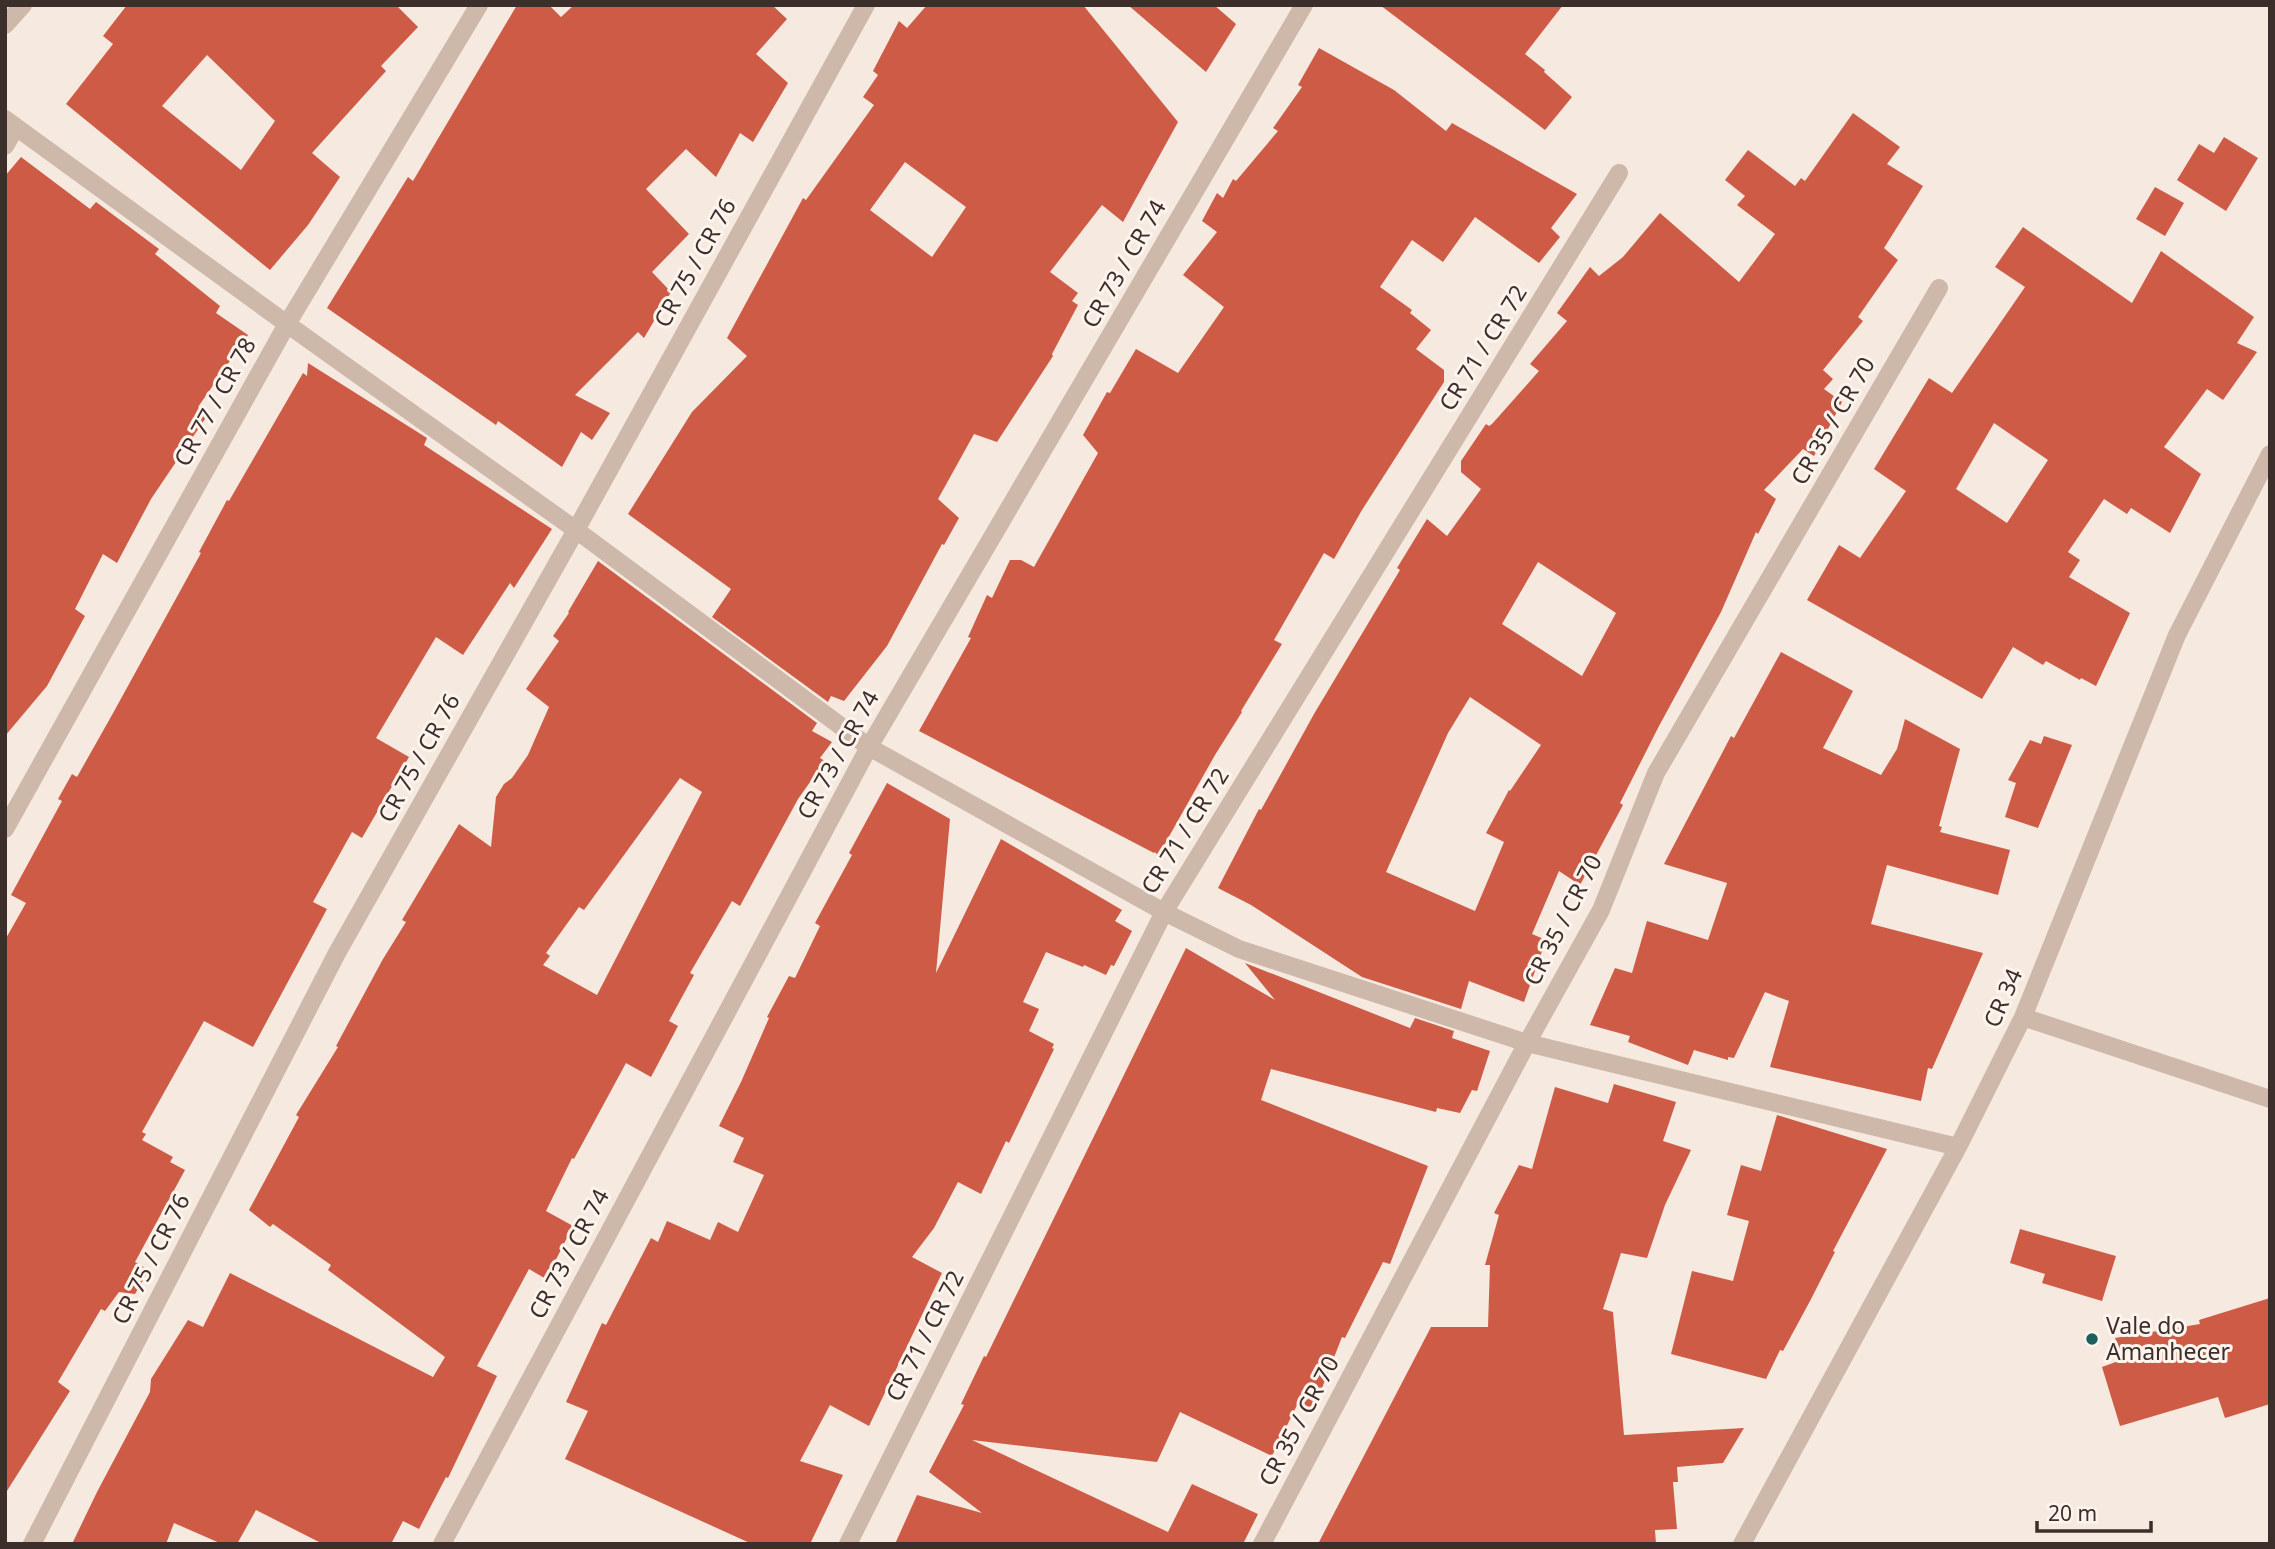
<svg xmlns="http://www.w3.org/2000/svg" width="2275" height="1549" viewBox="0 0 2275 1549" font-family="'Noto Sans',sans-serif">
<rect width="100%" height="100%" fill="#f5e9e0"/>
<path fill="#cd5b46" fill-rule="evenodd" d="M127 5H396L418 27 381 66 386 71 312 153 340 177 308 225 270 270 66 104 113 44 103 36ZM207 55 275 121 241 170 162 106Z
M517 5H549L561 17 574 5H772L787 19 756 54 788 83 753 142 740 133 716 177 686 149 646 189 689 234 652 272 671 292 644 338 638 332 575 395 610 413 592 440 581 432 562 467 498 421 496 425 327 308 408 177 413 181Z
M927 5H1083L1178 122 1123 222 1102 205 1050 272 1078 293 1072 301 1078 305 1052 354 1053 356 997 442 974 434 938 499 959 518 944 545 942 544 887 646 844 701 831 696 828 702 712 617 731 589 628 514 692 412 747 356 727 338 803 198 806 200 874 105 863 97 878 75 873 71 899 21 907 28ZM905 162 966 207 932 257 870 210Z
M1128 5H1214L1236 24 1206 72Z
M1380 5H1563L1525 54 1545 70 1544 72 1572 97 1545 130Z
M1319 48 1394 90 1446 131 1452 123 1577 194 1551 228 1560 237 1539 263 1475 217 1443 262 1412 240 1380 287 1412 310 1410 313 1431 330 1416 349 1444 370V382L1362 510 1334 559 1324 553 1274 640 1282 644 1241 711 1242 712 1215 755 1158 856 1155 852 1154 853 919 731 971 638 968 637 987 595 992 598 1010 560H1021L1034 567 1098 453 1083 435 1107 392 1110 393 1136 349 1178 373 1224 307 1183 275 1217 232 1202 221 1217 193 1223 198 1233 179 1236 181 1278 131 1273 128 1302 87 1298 85Z
M1853 113 1900 147 1887 164 1923 186 1884 248 1898 260 1858 317 1863 321 1823 370 1833 379 1824 389 1842 402 1814 456 1803 449 1764 490 1776 499 1758 534 1756 532 1721 612 1659 726 1620 803 1623 805 1580 885 1559 871 1532 934 1546 940 1524 1002 1469 981 1461 1009 1362 977 1251 905 1218 888 1259 809 1261 810 1314 714 1400 570 1397 568 1427 519 1447 536 1481 489 1461 472V461L1486 424 1489 426 1492 424 1539 371 1530 364 1567 321 1557 313 1590 267 1599 276 1623 257 1660 213 1739 282 1775 234 1737 205 1745 196 1725 180 1748 150 1795 186 1801 178 1805 181ZM1538 562 1616 613 1582 676 1502 624ZM1470 697 1541 745 1510 791 1509 790 1486 833 1504 842 1475 911 1386 872 1448 733Z
M2224 137 2258 158 2226 211 2177 180 2199 144 2214 153Z
M21 157 90 209 96 202 159 249 155 254 220 306 216 313 248 335 198 407 209 413 151 499 117 563 103 554 75 609 85 616 47 686 5 736V176Z
M2155 187 2184 203 2165 236 2136 219Z
M2023 227 2132 303 2161 251 2254 317 2237 343 2257 352 2223 400 2207 389 2164 447 2201 474 2170 533 2131 508 2127 514 2104 499 2068 552 2080 560 2069 577 2130 613 2096 686 2081 678 2080 680 2046 661 2043 665 2013 647 1982 699 1807 600 1839 545 1860 558 1906 491 1874 469 1929 378 1952 393 2025 287 1995 267ZM1994 423 2048 460 2007 523 1956 489Z
M308 363 427 438 424 445 552 529 514 588 510 583 463 655 436 637 376 738 409 757 362 838 352 832 313 902 327 909 253 1047 204 1021 142 1132 146 1134 142 1140 173 1157 170 1162 185 1170 135 1262 149 1270 135 1294 119 1292 105 1311 101 1309 58 1382 70 1391 5 1494V940L26 903 11 895 62 801 58 799 72 774 77 777 112 715 201 553 199 552 227 500 229 501 303 373 307 376Z
M598 561 817 723 812 731 832 742 820 758 825 761 798 799 740 906 732 901 690 973 694 975 669 1021 678 1026 651 1077 626 1063 574 1159 572 1158 546 1211 573 1226 546 1279 529 1269 477 1366 497 1376 448 1478 446 1477 419 1529 403 1521 391 1544H323L256 1510 237 1544H222L174 1523 166 1544H72L97 1492 150 1392 151 1379 188 1320 203 1327 230 1273 433 1377 445 1357 328 1270 331 1265 273 1224 270 1227 249 1210 299 1117 296 1115 338 1047 336 1046 383 959 406 922 402 920 459 824 491 847 496 797 504 784 512 778 528 755 549 707 526 689 559 641 553 636 569 613 568 612ZM680 778 702 792 597 995 543 965 550 956 546 953 579 907 584 910Z
M1781 652 1853 691 1823 748 1881 775 1897 749 1905 719 1960 749 1939 826 1942 827 1940 832 2010 850 1998 895 1887 865 1871 924 1983 953 1932 1069 1928 1068 1921 1101 1770 1067 1789 1001 1765 992 1734 1058 1728 1057V1060L1694 1050 1688 1065 1628 1042 1630 1036 1590 1025 1615 968 1632 973 1647 921 1708 940 1727 883 1664 864 1731 736 1734 738Z
M2044 736 2072 745 2038 828 2005 817 2016 783 2008 780 2030 740 2041 744Z
M887 783 950 819 936 973 1001 839 1122 910 1115 921 1132 931 1114 966 1111 965 1106 975 1084 965 1083 967 1046 952 1023 1002 1039 1009 1029 1031 1054 1044 1052 1048 1054 1049 1009 1143 1006 1141 981 1194 958 1182 934 1228 912 1257 942 1273 869 1426 830 1405 800 1461 843 1475 810 1544H752L565 1459 588 1411 566 1402 602 1323 606 1325 651 1238 658 1242 667 1221 710 1240 718 1222 738 1232 764 1175 733 1162 744 1138 719 1126 741 1082 769 1018 767 1017 789 976 795 978 820 926 815 923 852 855 849 853Z
M1186 948 1275 1000 1245 963 1410 1028 1415 1018 1454 1031 1452 1038 1490 1051 1477 1091 1472 1090 1460 1113 1437 1108 1436 1112 1271 1069 1261 1100 1428 1166 1390 1264 1383 1262 1345 1338 1342 1337 1313 1411 1298 1403 1272 1456 1180 1412 1157 1462 972 1440 1168 1532 1192 1484 1258 1514 1243 1544H895L917 1495 982 1513 929 1472 964 1405 961 1404 984 1356 986 1357Z
M1614 1084 1676 1102 1663 1141 1691 1150 1665 1205 1647 1258 1621 1253 1603 1309 1613 1312 1624 1435 1744 1428 1723 1463 1677 1467 1678 1482H1673L1677 1529 1655 1530 1656 1544H1318L1431 1327H1488L1490 1265H1485L1499 1215 1494 1213 1519 1165 1532 1169 1555 1087 1608 1103Z
M1777 1115 1887 1149 1833 1251 1835 1252 1810 1301 1783 1351 1780 1350 1766 1379 1671 1354 1692 1271 1733 1281 1749 1221 1727 1215 1741 1165 1761 1171Z
M2020 1229 2116 1256 2102 1301 2042 1283 2045 1274 2010 1263Z
M2270 1298V1404L2225 1418 2218 1397 2120 1426 2102 1367 2124 1359 2115 1338 2200 1324 2199 1320Z"/>
<g fill="none" stroke-linecap="round" stroke-linejoin="round">
<path stroke="#ceb8aa" stroke-width="18" d="M5 25 23 5
M5 119 287 324 576 530 869 747 1164 912 1239 949 1527 1043 1958 1147
M5 146 16 127
M5 829 287 324 479 5
M2023 1017 2270 1099
M32 1544 337 953 576 530 866 5
M442 1544 869 747 1304 5
M848 1544 1164 912 1619 173
M1262 1544 1527 1043 1601 910 1656 773 1939 288
M1742 1544 1958 1147 2023 1017 2177 635 2270 454"/>
</g>
<circle fill="#1c605f" stroke="#fcf4ed" stroke-width="2.5" cx="2092" cy="1339" r="7"/>
<g text-anchor="middle" stroke-width="6" stroke-linejoin="round" paint-order="stroke">
<g font-size="23" fill="#3c2e2a" stroke="#fcf4ed">
<text transform="translate(695 263) rotate(-61)" y="8">CR 75 / CR 76</text>
<text transform="translate(1124 264) rotate(-60)" y="8">CR 73 / CR 74</text>
<text transform="translate(1483 348) rotate(-58)" y="8">CR 71 / CR 72</text>
<text transform="translate(215 402) rotate(-61)" y="8">CR 77 / CR 78</text>
<text transform="translate(1833 421) rotate(-60)" y="8">CR 35 / CR 70</text>
<text transform="translate(838 755) rotate(-61)" y="8">CR 73 / CR 74</text>
<text transform="translate(419 758) rotate(-61)" y="8">CR 75 / CR 76</text>
<text transform="translate(1185 831) rotate(-58)" y="8">CR 71 / CR 72</text>
<text transform="translate(1563 920) rotate(-63)" y="8">CR 35 / CR 70</text>
<text transform="translate(2003 998) rotate(-66)" y="8">CR 34</text>
<text transform="translate(569 1254) rotate(-62)" y="8">CR 73 / CR 74</text>
<text transform="translate(151 1259) rotate(-63)" y="8">CR 75 / CR 76</text>
<text transform="translate(925 1336) rotate(-63)" y="8">CR 71 / CR 72</text>
<text transform="translate(1299 1421) rotate(-62)" y="8">CR 35 / CR 70</text>
</g>
<g font-size="23" fill="#3c2e2a" stroke="#fcf4ed" text-anchor="start">
<text x="2106" y="1334">Vale do<tspan x="2106" dy="26">Amanhecer</tspan></text>
</g>
</g>
<rect width="2275" height="1549" fill="none" stroke="#3c2e2a" stroke-width="14"/>
<path d="M2037 1521v10h114v-10" fill="none" stroke="#3c2e2a" stroke-width="3.5"/>
<text x="2048" y="1521" font-size="21" fill="#3c2e2a" stroke="#fcf4ed" stroke-width="5" paint-order="stroke">20 m</text>
</svg>
